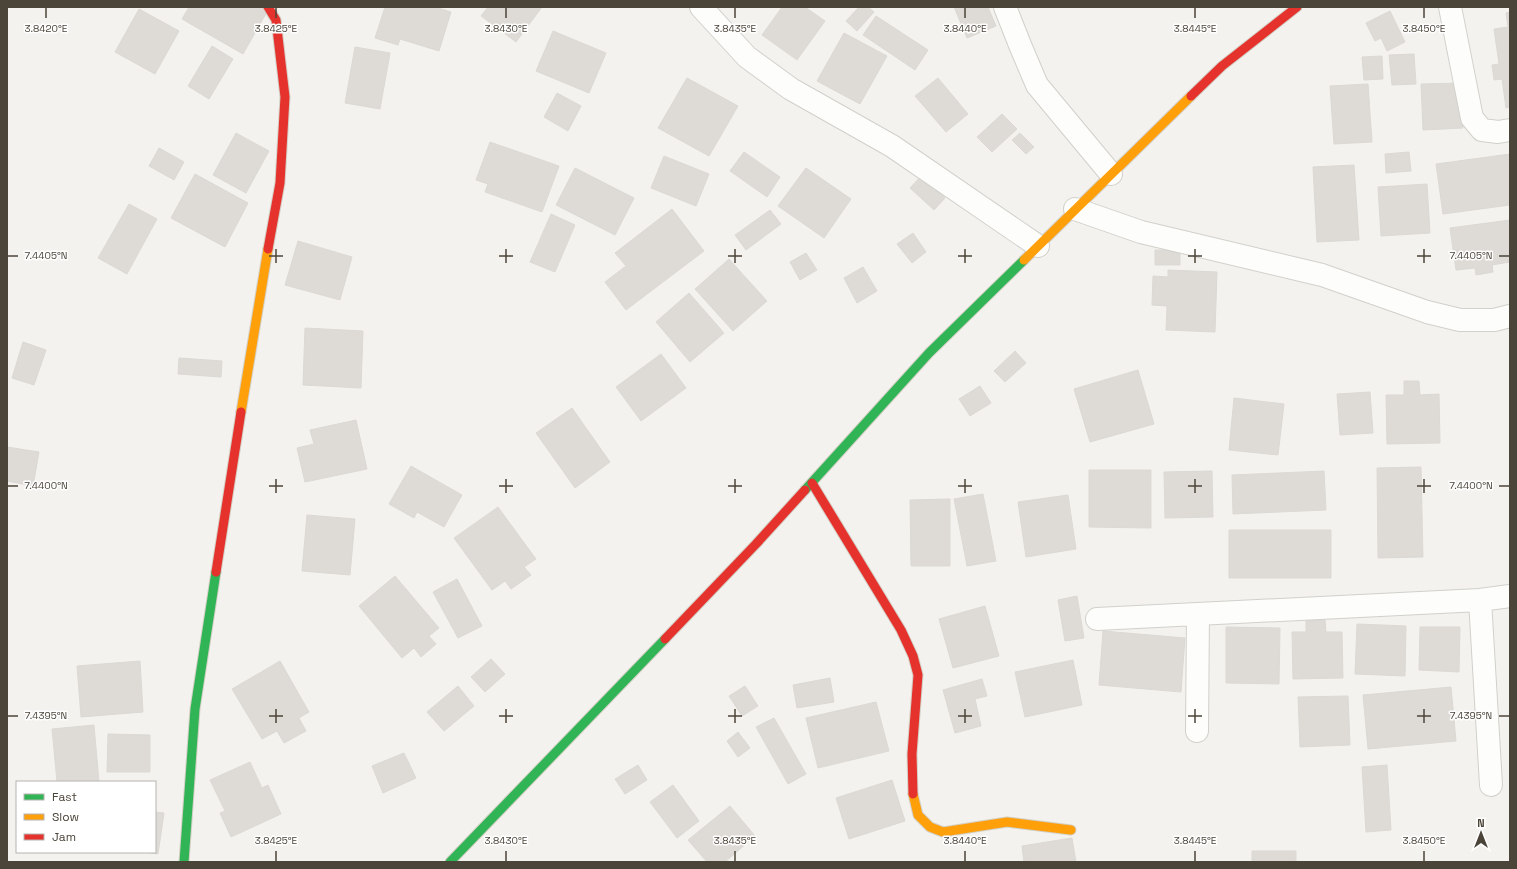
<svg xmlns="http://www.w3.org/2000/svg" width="1517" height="869" viewBox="0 0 1517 869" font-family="'Space Grotesk',sans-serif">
<rect width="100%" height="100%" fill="#f4f2ee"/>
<path fill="#dedbd6" stroke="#dcd9d4" d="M189 7H263L268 10 243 54 182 19Z
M385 7H435L451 12 439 51 400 39 398 45 375 38Z
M488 7H542L516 42 481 16Z
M782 7H805L825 21 797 60 762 35Z
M859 7H868L874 12 857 31 846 21Z
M954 7H988L996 26 967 38Z
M139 9 179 31 155 74 115 52Z
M1390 11 1405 42 1387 51 1381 38 1375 41 1366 23Z
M1510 12V107L1506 108 1502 79 1494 80 1492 65 1499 64 1494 29 1508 27 1506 13Z
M876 16 928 50 915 70 863 35Z
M553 31 606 53 589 93 536 71Z
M844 33 887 56 860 104 817 81Z
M212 46 233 59 209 99 188 86Z
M355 47 390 53 380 109 345 103Z
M1414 54 1416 84 1392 85 1389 55Z
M1382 56 1383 79 1364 80 1362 57Z
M687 78 738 106 709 156 658 128Z
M938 78 968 114 946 132 915 96Z
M1461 83 1463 128 1423 130 1421 84Z
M1368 84 1372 142 1334 144 1330 86Z
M557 93 581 106 568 131 544 117Z
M1002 114 1017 129 992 152 977 137Z
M236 133 269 151 246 193 213 175Z
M1020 133 1034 147 1026 154 1012 140Z
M490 142 559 166 542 212 485 192 488 184 476 180Z
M159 148 184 162 174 180 149 166Z
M744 152 780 177 767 197 730 171Z
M1409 152 1411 171 1386 173 1385 154Z
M1510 154V205L1443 214 1436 164Z
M664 156 709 174 696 206 651 188Z
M1354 165 1359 240 1317 242 1313 167Z
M575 168 634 198 615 235 556 205Z
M806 168 851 199 824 238 778 206Z
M195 174 248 203 225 247 171 218Z
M921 176 945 198 934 210 910 188Z
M1427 184 1430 233 1381 236 1378 187Z
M129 204 157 219 127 274 98 258Z
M672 209 704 251 626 310 605 282 626 266 615 253Z
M770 210 781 224 746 250 735 235Z
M551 214 575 225 555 272 530 262Z
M1510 220V262L1492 265 1493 272 1476 275 1475 268 1456 270 1450 228Z
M913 233 926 252 912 263 897 244Z
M298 241 352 257 340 300 285 285Z
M1155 250H1180V265H1155Z
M806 253 817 270 800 280 790 262Z
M729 259 767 301 733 331 695 289Z
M863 267 877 291 857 303 844 278Z
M1168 270 1217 272 1215 332 1166 330 1167 306 1152 305 1153 276 1168 277Z
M689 293 724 333 690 362 656 322Z
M305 328 363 331 361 388 303 385Z
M23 342 46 350 34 385 12 378Z
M1015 351 1026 363 1005 382 994 371Z
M661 354 686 388 641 421 616 387Z
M179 358 222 361 221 377 178 374Z
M1138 370 1154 424 1090 442 1074 389Z
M1404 381H1419L1420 395 1439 394 1440 443 1387 444 1386 395H1404Z
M980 386 991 403 970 416 959 399Z
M1370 392 1373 433 1340 435 1337 394Z
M1234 398 1284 404 1278 455 1229 450Z
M572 408 610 462 575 488 536 433Z
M356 420 367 469 305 482 297 448 314 444 310 430Z
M7 447 39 452 33 486 7 481Z
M411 466 462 495 444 527 417 512 414 518 389 504Z
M1421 467 1423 557 1378 558 1377 468Z
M1089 470H1151V528L1089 527Z
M1212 471 1213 517 1165 518 1164 472Z
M1324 471 1326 510 1233 514 1232 475Z
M983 494 996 561 967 566 954 499Z
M1068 495 1076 549 1026 557 1018 502Z
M950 499V566H911L910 500Z
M498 507 536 559 524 567 531 575 511 589 505 581 492 590 454 538Z
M307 515 355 519 350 575 302 571Z
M1229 530H1331V578H1229Z
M395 576 439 628 429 636 436 644 421 657 414 648 402 658 359 606Z
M457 579 482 626 458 638 433 592Z
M1077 596 1084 638 1065 641 1058 600Z
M985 606 999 656 953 668 939 619Z
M1325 620 1326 632H1342L1343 678 1293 679 1292 632H1306V621Z
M1357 624 1406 626 1405 676 1355 674Z
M1226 627 1280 628 1279 684 1226 683Z
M1420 627H1460L1459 672 1419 670Z
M1103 631 1185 638 1181 692 1099 685Z
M491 659 505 674 485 692 471 677Z
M1073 660 1082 705 1025 717 1015 672Z
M140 661 143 712 81 717 77 666Z
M280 661 309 712 299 718 306 731 284 743 277 731 262 739 232 689Z
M830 678 834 702 797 708 793 685Z
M982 679 987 696 975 699 981 726 955 733 943 690Z
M458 686 474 706 444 731 427 712Z
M745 686 758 706 742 716 729 696Z
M1451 687 1456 741 1368 749 1363 695Z
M1348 696 1350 745 1300 747 1298 697Z
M876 702 889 751 818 768 806 718Z
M774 718 806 774 788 784 756 727Z
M94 725 99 782H57L52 729Z
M738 732 750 748 738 757 727 741Z
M108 734 150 735V772H107Z
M404 753 416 778 383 793 372 766Z
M250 762 262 788 268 785 281 814 231 837 220 813 225 811 210 780Z
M638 765 647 780 625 794 615 779Z
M1387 765 1391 830 1366 832 1362 767Z
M892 780 905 821 849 839 836 798Z
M673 785 699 821 677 838 650 802Z
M730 806 755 836 725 862H707L688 840Z
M155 812 164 813 158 854 145 852H155Z
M1072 838 1076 862H1024L1022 846Z
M1252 851H1296V862H1252Z"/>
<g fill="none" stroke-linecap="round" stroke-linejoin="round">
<defs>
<path id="street" d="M701 7 747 57 791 89 892 146 1038 246
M1005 7 1020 45 1037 85 1111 174
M1450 7 1472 118 1482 130 1498 132 1510 130
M1075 209 1141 232 1322 275 1427 312 1460 320H1494L1510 316
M1480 600 1491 785
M1097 619 1480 600 1510 596
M1197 731 1198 614"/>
<path id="fast" d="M805 490 929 353 1024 260
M184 862 195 709 216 572
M450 862 665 639"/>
<path id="slow" d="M1024 260 1191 96
M241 412 268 249
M913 794 918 815 930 827 943 832 1007 822 1071 830"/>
<path id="jam" d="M1191 96 1222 66 1297 7
M268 249 280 183 285 97 276 20 268 7
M812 483 901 630 913 656 918 675 912 754 913 794
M216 572 241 412
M665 639 756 544 805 490"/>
</defs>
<use href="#street" stroke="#d2d0cb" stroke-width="24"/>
<use href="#fast" stroke="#d3cfc5" stroke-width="11"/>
<use href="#slow" stroke="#d3cfc5" stroke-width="11"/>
<use href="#jam" stroke="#d3cfc5" stroke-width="11"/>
<use href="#street" stroke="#fdfdfc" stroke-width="22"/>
<use href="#fast" stroke="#30b455" stroke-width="9"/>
<use href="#slow" stroke="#ff9f0a" stroke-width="9"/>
<use href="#jam" stroke="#e5322d" stroke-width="9"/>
</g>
<path fill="none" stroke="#4b4439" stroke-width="1.5" d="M46 8V18M276 8V18M506 8V18M735 8V18M965 8V18M1195 8V18M1424 8V18M276 249V263M506 249V263M735 249V263M965 249V263M1195 249V263M1424 249V263M8 256H18M269 256H283M499 256H513M728 256H742M958 256H972M1188 256H1202M1417 256H1431M1499 256H1509M276 479V493M506 479V493M735 479V493M965 479V493M1195 479V493M1424 479V493M8 486H18M269 486H283M499 486H513M728 486H742M958 486H972M1188 486H1202M1417 486H1431M1499 486H1509M276 709V723M506 709V723M735 709V723M965 709V723M1195 709V723M1424 709V723M8 716H18M269 716H283M499 716H513M728 716H742M958 716H972M1188 716H1202M1417 716H1431M1499 716H1509M276 851V861M506 851V861M735 851V861M965 851V861M1195 851V861M1424 851V861"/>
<g font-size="10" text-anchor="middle" fill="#4b4439" stroke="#fff" stroke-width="3" stroke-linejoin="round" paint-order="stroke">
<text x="46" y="32">3.8420°E</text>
<text x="276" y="32">3.8425°E</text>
<text x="506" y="32">3.8430°E</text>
<text x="735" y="32">3.8435°E</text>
<text x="965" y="32">3.8440°E</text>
<text x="1195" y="32">3.8445°E</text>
<text x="1424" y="32">3.8450°E</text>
<text x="46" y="259">7.4405°N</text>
<text x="1471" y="259">7.4405°N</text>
<text x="46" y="489">7.4400°N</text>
<text x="1471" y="489">7.4400°N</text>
<text x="46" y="719">7.4395°N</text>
<text x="1471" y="719">7.4395°N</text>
<text x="276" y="844">3.8425°E</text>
<text x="506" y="844">3.8430°E</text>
<text x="735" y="844">3.8435°E</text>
<text x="965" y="844">3.8440°E</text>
<text x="1195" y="844">3.8445°E</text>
<text x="1424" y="844">3.8450°E</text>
</g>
<rect width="1517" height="869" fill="none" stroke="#4b4439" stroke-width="16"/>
<rect x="16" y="781" width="140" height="72" fill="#ffffff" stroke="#b7b4b0"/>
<rect x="24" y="794" width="20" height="6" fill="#30b455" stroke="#b7b4b0"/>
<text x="52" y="801" font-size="12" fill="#4b4439">Fast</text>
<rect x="24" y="814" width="20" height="6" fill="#ff9f0a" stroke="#b7b4b0"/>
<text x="52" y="821" font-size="12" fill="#4b4439">Slow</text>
<rect x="24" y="834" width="20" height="6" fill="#e5322d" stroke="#b7b4b0"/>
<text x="52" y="841" font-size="12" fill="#4b4439">Jam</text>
<g transform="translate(1481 833)" stroke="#ffffff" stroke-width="3" paint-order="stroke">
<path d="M0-3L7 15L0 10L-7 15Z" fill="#4b4439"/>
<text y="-6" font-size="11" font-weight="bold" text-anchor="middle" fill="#4b4439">N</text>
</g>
</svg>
